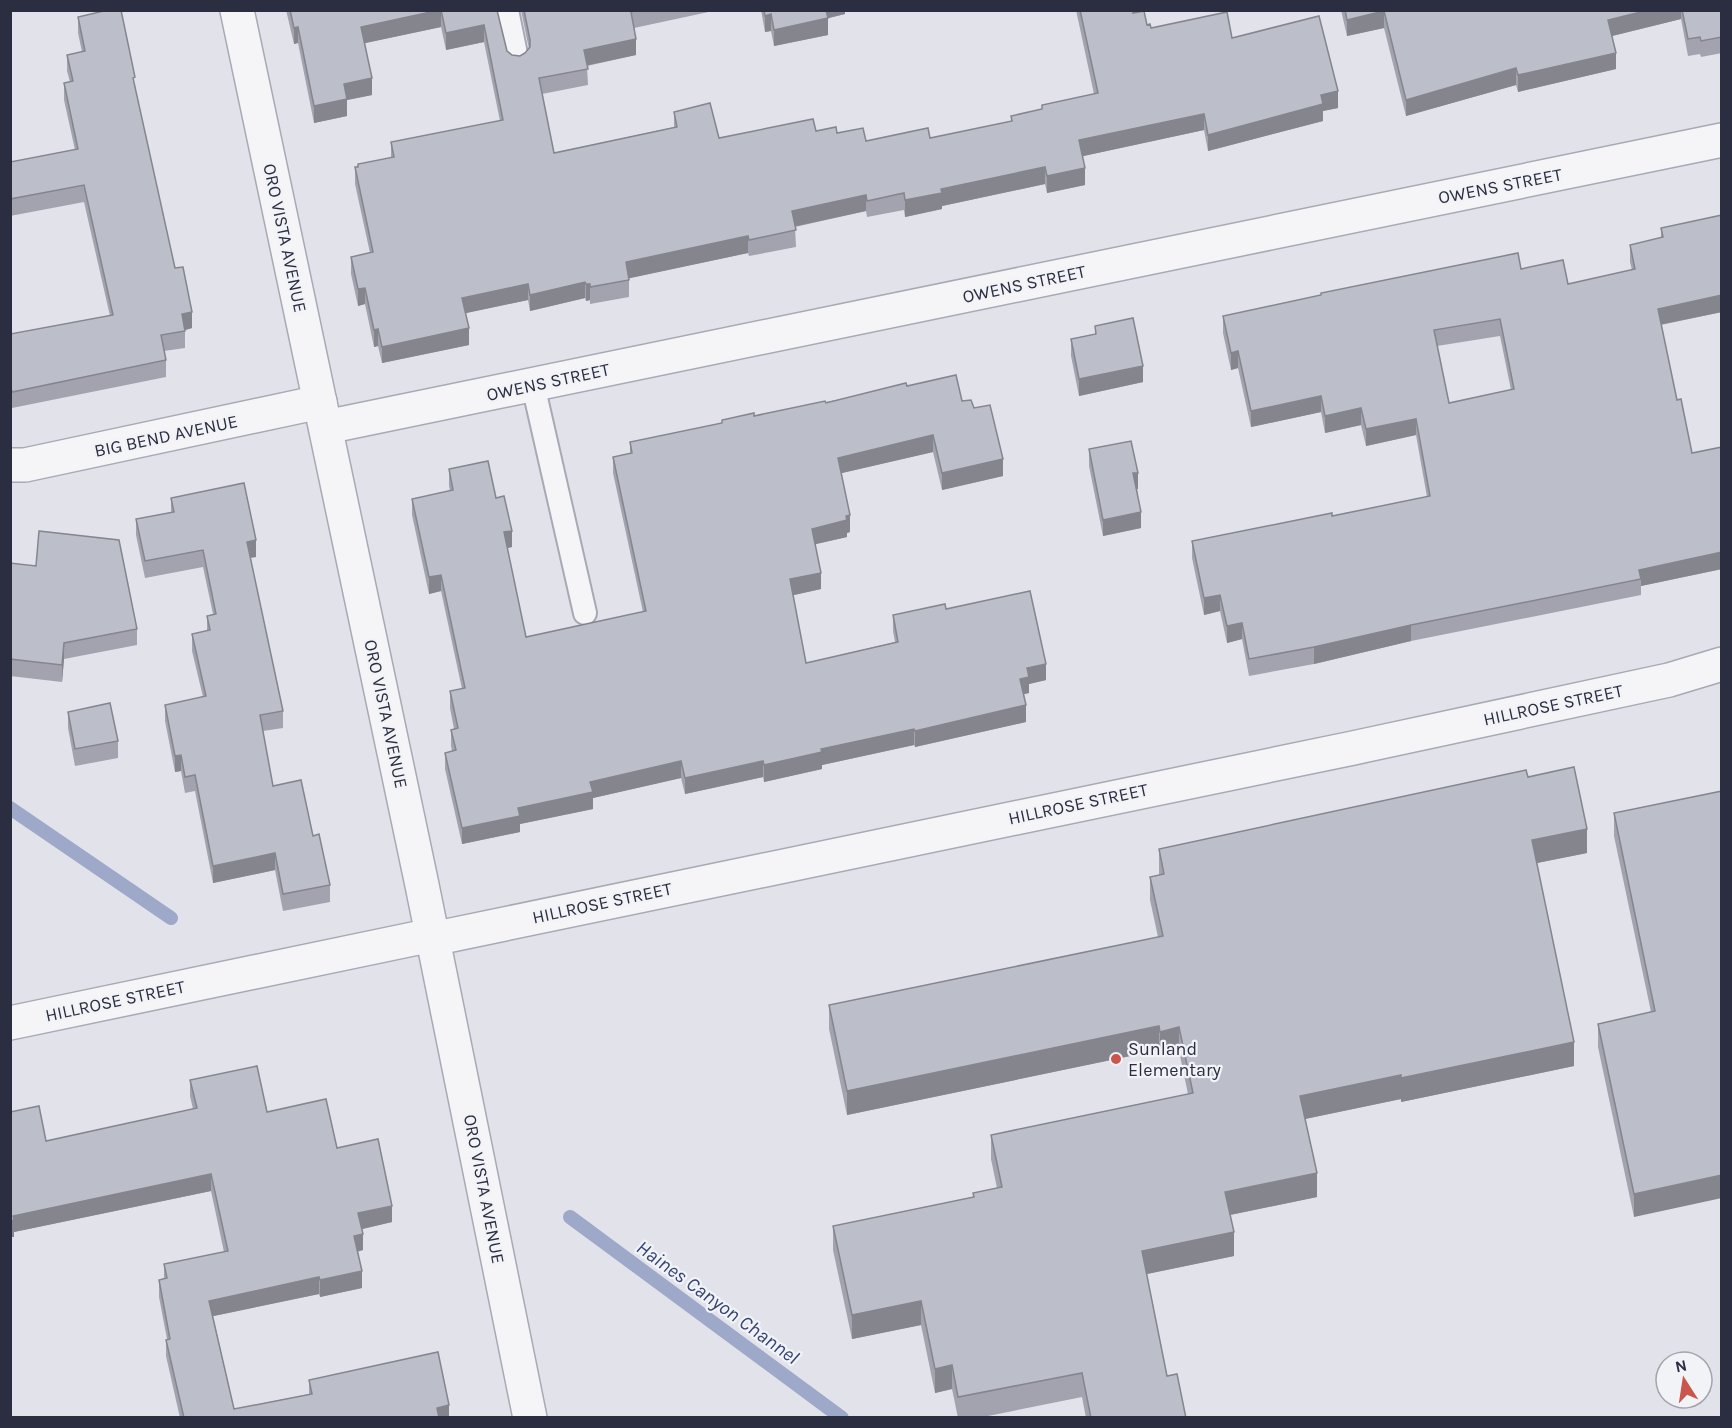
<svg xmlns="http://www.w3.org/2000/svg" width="1732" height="1428" viewBox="0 0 1732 1428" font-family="Karla,sans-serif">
<rect width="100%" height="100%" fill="#e2e3ea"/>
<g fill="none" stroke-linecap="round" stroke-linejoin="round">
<path stroke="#9ea9c9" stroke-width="14" d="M10 808 171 918
M570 1217 842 1418"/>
<defs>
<path id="service" d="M507 10 517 59
M533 385 585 613"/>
<path id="minor" d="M326 427 1722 140
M10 465H25L320 402"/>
<path id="tertiary" d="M237 10 422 885 530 1418
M432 939 1353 748 1669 680 1722 664
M10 1023 432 935"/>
</defs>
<use href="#service" stroke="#a7a9b4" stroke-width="26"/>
<use href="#minor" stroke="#a7a9b4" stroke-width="36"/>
<use href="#tertiary" stroke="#a7a9b4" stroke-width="36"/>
<use href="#service" stroke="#f5f5f8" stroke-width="22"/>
<use href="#minor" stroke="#f5f5f8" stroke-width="33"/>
<use href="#tertiary" stroke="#f5f5f8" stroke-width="33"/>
</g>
<path fill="#a2a3ae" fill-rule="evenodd" d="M286 10H497L507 51 512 55 520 56 525 53 529 49 521 10H718L634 28 636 55 587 66 588 85 542 94 554 153 674 127V112L719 138 816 131 837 133 866 141 930 138 1011 121V116L1042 110V105L1094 94 1076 10H1133V13L1151 28 1232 38 1338 108 1323 111V121L1208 151 1204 130 1083 156 1085 185 1047 193 1045 184 942 206V209L905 217 904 210 867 217 866 211 795 227 796 247 749 256 748 253 629 278V297L590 304V300L586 301 585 298 530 311 528 300 465 313 469 345 382 363 378 346 374 347 365 304 358 306 351 274V257L370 253 355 184V167H358V164L391 158V142L500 121 484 42 446 50 441 27 365 43 372 95 347 100V116L314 123 298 43 294 44Z
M761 10H845V14L828 18V35L774 46 771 31 765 32Z
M1341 10H1722V53L1701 57 1700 54 1688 56 1681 19 1612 36 1616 69 1518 92 1516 85 1406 116 1384 28 1347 36Z
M78 17 135 88 175 268 192 328 185 330V348L164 351 166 360V377L12 408 10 399V334L110 316 84 202 10 216V162L75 150 64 100V83L70 82 67 71V55L82 52 78 33Z
M1722 215V312L1661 325 1677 400 1692 453 1722 447V569L1641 586V595L1411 641 1314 664 1249 676 1242 639 1227 643 1220 611 1204 615 1192 558V541L1332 516 1427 497 1416 435 1366 446 1361 425 1325 433 1321 412 1251 427 1238 368 1231 370 1223 333V316L1321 295V293L1521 269 1568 284 1632 270 1630 262V245L1661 238V228ZM1500 336 1511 390 1449 403 1437 346Z
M1095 326 1143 382 1079 396 1071 356V339L1095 334Z
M907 386 962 401 974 408 1003 476 942 490 933 452 841 473 850 532 847 533V537L815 544 821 589 793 595 806 663 895 642 893 631V615L946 609 1046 680 1029 684V693L1024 694 1026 722 915 747 914 745 822 765V769L764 782 763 777 685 794 681 778 593 798V809L520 824V832L462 844 445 769V753L452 751 451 746V730L454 729 450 708V691L462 689 441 591 429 594 412 515V499L450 491 449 486V469L496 498 512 547 507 548 526 637 643 612 613 473V457L630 453V442L722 423V420L754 416Z
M1089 449 1138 489H1137L1141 528 1103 536 1089 466Z
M171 498 256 557 250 558 283 711V728L263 731 273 786 313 836 330 885V902L283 911 275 870 213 883 195 791 185 793 181 771 175 772 165 721V705L203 697 192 651V634L207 631V616L213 614 203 567 145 578 136 535V519L171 512Z
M10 563 137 629V645L64 659 62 682 10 676Z
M68 712 118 741V758L75 766 68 728Z
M1528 777 1587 853 1537 863 1574 1066 1401 1102V1099L1305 1119 1317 1197 1230 1215 1234 1256 1147 1274 1167 1376 1186 1418H1086L1082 1397 978 1418H958L952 1389 935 1393 921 1325 852 1339 833 1250V1226L973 1197V1193L997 1188 991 1159V1135L1188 1094 1179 1051 1160 1056 1159 1050 847 1115 829 1029V1005L1158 937 1150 900V877L1159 875V849Z
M1722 791 1634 1217 1598 1047V1024L1651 1012 1614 836V813Z
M190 1080 267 1112 337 1148 392 1222 362 1229 363 1250 357 1252 362 1288 320 1297 319 1294 213 1316 234 1409 309 1394V1380L449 1418H180L166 1356V1340L167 1339 159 1297V1280L164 1279V1264L224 1252 211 1191 14 1232V1237H10L46 1141 193 1109 190 1096Z"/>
<path fill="#84858d" d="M441 10V27L361 44V27Z
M825 10H845V14L825 19Z
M1649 10H1681V19L1608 37V20Z
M1384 11V28L1347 36V20Z
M771 14V31L765 32V16Z
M828 18V35L774 46V30Z
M484 25V42L446 50V33Z
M298 27V43L294 44V28Z
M636 39V55L584 66V50Z
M1616 53V69L1518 92V75Z
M1516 68V85L1406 116V100Z
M372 78V95L347 100V116L314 123V106L344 84Z
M1338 91V108L1323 111V121L1208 151V135L1321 95Z
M1204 114V130L1079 157V140Z
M1045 167V184L942 206V209L905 217V200L941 189Z
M1085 168V185L1047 193V176Z
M866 195V211L792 227V211Z
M748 236V253L626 279V262Z
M585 282V298L530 311V295Z
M528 284V300L462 314V298Z
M586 284H590V300L586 301Z
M365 288V304L358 306V289Z
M1722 295V312L1658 325V309Z
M192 312V328L182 331V314Z
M469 328V345L382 363V347Z
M378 329V346L374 347V330Z
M1238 351V368L1231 370V353Z
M1143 366V382L1079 396V379Z
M1321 396V412L1251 427V411Z
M1361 408V425L1325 433V416Z
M1416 419V435L1366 446V429Z
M933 435V452L838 474V458Z
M1003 459V476L942 490V473Z
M1133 473H1138V489L1133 490Z
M1141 512V528L1103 536V520Z
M850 515V532L847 533V537L812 545V529Z
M512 531V547L504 549V532Z
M256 540V557L247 558V542Z
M1722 552V569L1641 586V579L1639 570Z
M821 573V589L790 596V579Z
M441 575V591L429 594V577Z
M1220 595V611L1204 615V598Z
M1242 623V639L1227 643V626Z
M1411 625V641L1314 664V647Z
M64 643V659L62 682V665Z
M1046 664V680L1029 684V693L1020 695V679L1027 668Z
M1026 705V722L915 747V731Z
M914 729V745L822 765V769L764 782V765L821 749Z
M181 755V771L175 772V756Z
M681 761V778L593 798V809L520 824V832L462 844V828L590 782Z
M763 761V777L685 794V778Z
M1587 829V853L1532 864V840Z
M275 853V870L213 883V866Z
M1159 1026V1050L847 1115V1091Z
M1179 1027V1051L1160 1056V1032Z
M1574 1042V1066L1401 1102V1078Z
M1401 1075V1099L1300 1120V1096Z
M1317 1173V1197L1225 1216V1192Z
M211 1174V1191L14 1232V1237H10V1221L13 1216Z
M1722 1175V1198L1634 1217V1194Z
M392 1206V1222L358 1230V1213Z
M1234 1232V1256L1142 1275V1251Z
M363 1234V1250L354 1252V1236Z
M362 1271V1288L320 1297V1280Z
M319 1277V1294L209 1317V1301Z
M921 1301V1325L852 1339V1315Z
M952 1365V1389L935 1393V1369Z
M449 1405V1418H437V1408Z"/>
<path fill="#bcbeca" stroke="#84858d" stroke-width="1.5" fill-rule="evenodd" d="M108 10H121L135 77 133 78 175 268 183 267 192 312 182 314 185 331 161 335 166 360 12 392 10 383V334L113 315 84 185 10 199V162L78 149 64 83 73 81 67 55 85 51 78 17Z
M290 10H440L361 27 372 78 344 84 347 99 314 106 298 27 294 28Z
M441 10H497L507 51 512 55 520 56 525 53 530 47V40L524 10H637L631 12 636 39 584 50 588 69 539 78 554 153 677 127 674 112 710 103 719 138 813 119 816 131 836 127 837 133 863 128 866 141 928 128 930 138 1012 121 1011 116 1042 109V105L1098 93 1080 10H1133V13L1144 11 1147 25 1150 24 1151 28 1227 12 1232 38 1319 16 1338 91 1321 95 1323 104 1208 135 1204 114 1079 140 1085 168 1047 176 1045 167 941 189 942 193 905 200 904 193 867 201 866 195 792 211 796 230 749 240 748 236 626 262 629 280 590 287V284H586L585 282 530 295 528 284 462 298 469 328 382 347 378 329 374 330 365 288 358 289 351 257 373 252 355 167H358V164L394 157 391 142 503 120 484 25 446 33Z
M764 10H826L828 18 774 30 771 14 765 16Z
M1345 10H1649L1608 20 1616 53 1518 75 1516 68 1406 100 1384 11 1347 20Z
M1682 10H1722V37L1701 41 1700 37 1688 39Z
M1722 215V295L1658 309 1677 400 1681 399 1692 453 1722 447V552L1639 570 1641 579 1411 625 1314 647 1249 659 1242 623 1227 626 1220 595 1204 598 1192 541 1332 513V516L1430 496 1416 419 1366 429 1361 408 1325 416 1321 396 1251 411 1238 351 1231 353 1223 316 1321 295V293L1518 253 1521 269 1563 260 1568 284 1635 269 1630 245 1663 237 1661 228ZM1500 319 1514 389 1449 403 1434 330Z
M1133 318 1143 366 1079 379 1071 339 1096 334 1095 326Z
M956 375 962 401 971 400 974 408 990 405 1003 459 942 473 933 435 838 458 850 515 846 516 847 520 812 529 821 573 790 579 806 663 898 642 893 615 945 604 946 609 1030 591 1046 664 1027 668 1029 677 1020 679 1026 705 915 731 914 729 821 749 822 752 764 765 763 761 685 778 681 761 590 782 593 792 518 808 520 816 462 828 445 753 456 750 451 730 458 728 450 691 465 688 441 575 429 577 412 499 453 490 449 469 488 461 496 498 504 496 512 531 504 532 526 637 646 611 613 457 632 453 630 442 722 423V420L754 413V416L825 401 826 403 906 383 907 386Z
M1131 441 1138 473H1133L1141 512 1103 520 1089 449Z
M244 483 256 540 247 542 283 711 260 715 273 786 301 780 313 836 319 834 330 885 283 894 275 853 213 866 195 775 185 777 181 755 175 756 165 705 206 696 192 634 210 630 207 616 216 614 203 550 145 561 136 519 174 512 171 498Z
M39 531 119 540 137 629 64 643 62 665 10 659V563L36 566Z
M110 703 118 741 75 749 68 712Z
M1574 767 1587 829 1532 840 1574 1042 1401 1078V1075L1300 1096 1317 1173 1225 1192 1234 1232 1142 1251 1167 1376 1177 1374 1186 1418H1091L1082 1373 958 1397 952 1365 935 1369 921 1301 852 1315 833 1226 974 1197 973 1193 1002 1187 991 1135 1193 1093 1179 1027 1160 1032 1159 1026 847 1091 829 1005 1163 936 1150 877 1164 874 1159 849 1526 770 1528 777Z
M1722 791V1175L1634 1194 1598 1024 1655 1011 1614 813Z
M257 1066 267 1112 326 1099 337 1148 378 1139 392 1206 358 1213 363 1234 354 1236 362 1271 320 1280 319 1277 209 1301 234 1409 312 1394 309 1380 438 1352 449 1405 437 1408 439 1418H184L166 1340 170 1339 159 1280 167 1278 164 1264 228 1251 211 1174 13 1216 14 1220 10 1221V1112L39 1106 46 1141 197 1108 190 1080Z"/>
<circle fill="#ca554c" stroke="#f2f3f7" stroke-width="2" cx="1116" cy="1059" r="6"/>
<g text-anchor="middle" stroke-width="4.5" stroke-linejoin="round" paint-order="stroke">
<g font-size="18" fill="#2b2e41" stroke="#f2f3f7">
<text transform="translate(1500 186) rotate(-11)" y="6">OWENS STREET</text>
<text transform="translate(285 238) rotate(78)" y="6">ORO VISTA AVENUE</text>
<text transform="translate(1024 284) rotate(-12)" y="6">OWENS STREET</text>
<text transform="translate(548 382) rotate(-12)" y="6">OWENS STREET</text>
<text transform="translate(166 436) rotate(-12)" y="6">BIG BEND AVENUE</text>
<text transform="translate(1553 705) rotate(-12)" y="6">HILLROSE STREET</text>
<text transform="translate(386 714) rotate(78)" y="6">ORO VISTA AVENUE</text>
<text transform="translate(1078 804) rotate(-12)" y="6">HILLROSE STREET</text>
<text transform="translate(602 903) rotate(-12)" y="6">HILLROSE STREET</text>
<text transform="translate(115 1001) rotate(-12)" y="6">HILLROSE STREET</text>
<text transform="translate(484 1189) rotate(79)" y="6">ORO VISTA AVENUE</text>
</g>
<g font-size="18" fill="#2b2e41" stroke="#f2f3f7" text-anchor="start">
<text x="1128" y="1055">Sunland<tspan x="1128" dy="21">Elementary</tspan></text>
</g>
<g font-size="20" font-style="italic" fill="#364474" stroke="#f2f3f7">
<text transform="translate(718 1302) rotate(36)" y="7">Haines Canyon Channel</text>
</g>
</g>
<rect width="1732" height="1428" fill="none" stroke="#2b2e41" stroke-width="24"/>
<g transform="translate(1684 1380) rotate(348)"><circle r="28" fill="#f2f3f7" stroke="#a2a4ae" stroke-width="1.5"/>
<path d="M0-4.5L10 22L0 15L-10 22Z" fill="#ca554c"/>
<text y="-9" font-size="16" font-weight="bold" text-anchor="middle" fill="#2b2e41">N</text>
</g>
</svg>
